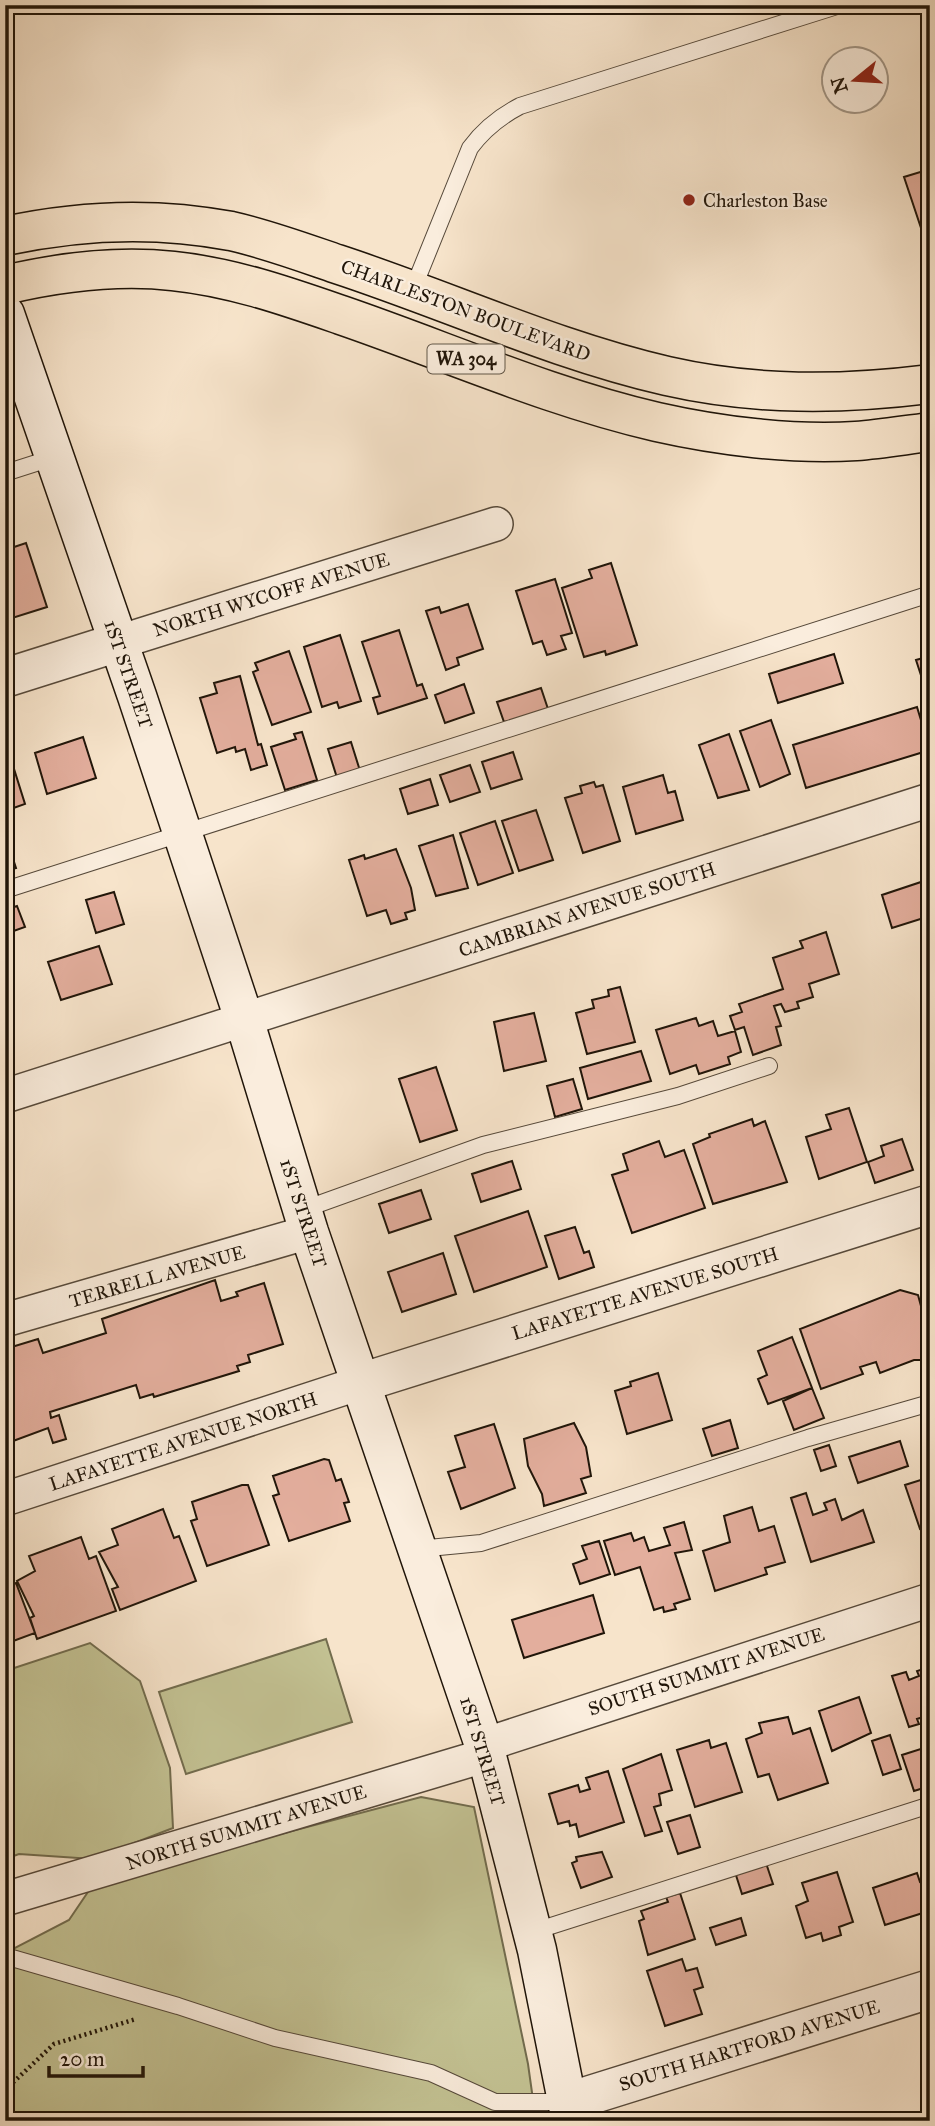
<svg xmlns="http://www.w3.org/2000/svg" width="935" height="2126" viewBox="0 0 935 2126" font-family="'IM FELL Great Primer',serif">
<rect width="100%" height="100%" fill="#f7e4cb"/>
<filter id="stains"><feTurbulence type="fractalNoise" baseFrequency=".00286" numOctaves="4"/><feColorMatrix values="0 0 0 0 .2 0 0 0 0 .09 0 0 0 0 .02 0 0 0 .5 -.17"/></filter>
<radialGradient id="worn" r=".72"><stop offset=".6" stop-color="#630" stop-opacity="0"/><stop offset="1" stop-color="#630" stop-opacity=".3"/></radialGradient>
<path fill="#c3c293" stroke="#726c4e" stroke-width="2" d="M326 1639 352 1722 186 1774 159 1692Z
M90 1643 140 1681 170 1768 173 1828 93 1859 19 1854 5 1859V1671Z
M421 1797 474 1807 528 2064 536 2121H5V1953L69 1920 94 1883Z"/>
<path fill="#e3ae9d" stroke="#201509" stroke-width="2" d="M930 169V238L925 240 904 177Z
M26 543 47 607 6 620 5 550Z
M611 563 637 645 606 655 605 651 584 657 562 588 592 578 589 570Z
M555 579 572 633 561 636 566 649 547 655 542 641 533 644 516 591Z
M468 604 483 649 457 658 459 665 446 670 426 611 439 607 441 613Z
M399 630 417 686 422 684 427 698 378 714 373 698 380 696 362 642Z
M340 635 361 701 339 708 337 702 322 707 304 647Z
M289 651 311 712 272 725 253 672 258 670 255 663Z
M834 654 843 683 778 703 769 674Z
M930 656V703L916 660Z
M240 676 258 745 261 744 267 765 251 770 245 749 236 752 235 747 217 753 200 698 217 693 214 683Z
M464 684 474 713 445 723 435 695Z
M541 688 549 712 504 722 497 702Z
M917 707 930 750 806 788 793 745Z
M771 720 790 774 760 787 740 731Z
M302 732 317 780 285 790 271 747 296 739 294 734Z
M729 734 749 790 718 798 699 745Z
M83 737 96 778 47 794 35 753Z
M351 742 361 774 338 781 328 749Z
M513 752 522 779 491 789 482 762Z
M9 753 25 804 5 811V754Z
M470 765 480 792 450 802 440 775Z
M663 775 668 793 675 791 683 820 636 834 623 787Z
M430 779 438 805 408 814 400 789Z
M594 782 596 787 603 785 620 841 583 853 565 798 582 793 580 786Z
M536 810 553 860 519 871 502 821Z
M495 821 513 873 478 885 460 833Z
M453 835 468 888 436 896 419 846Z
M6 837 16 868 5 871V838Z
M396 849 411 888 415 910 405 913 407 919 391 924 386 910 367 916 349 860 364 855 365 859Z
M930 879V916L892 928 882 895Z
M114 892 124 924 96 933 86 900Z
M17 906 25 927 5 934V910Z
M826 932 839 974 809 984 813 997 797 1002 799 1008 785 1012 781 1004 774 1006 781 1026 776 1027 781 1045 753 1055 744 1027 735 1030 730 1016 742 1012 739 1004 783 989 773 958 803 948 800 941Z
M99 946 112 984 61 1000 48 962Z
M620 987 635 1042 587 1054 576 1013 594 1008 592 1000 609 996 608 990Z
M534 1013 546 1061 504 1071 494 1022Z
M696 1018 699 1026 713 1021 718 1036 735 1031 741 1052 728 1057 730 1064 699 1074 696 1065 670 1074 656 1030Z
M641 1051 651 1081 588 1099 580 1068Z
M436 1067 457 1130 420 1142 399 1079Z
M573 1079 582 1109 555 1117 547 1086Z
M849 1108 867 1162 819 1179 806 1137 831 1129 826 1115Z
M752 1119 754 1126 765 1121 787 1182 713 1204 693 1144 710 1137 709 1134Z
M902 1139 913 1170 875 1183 868 1162 884 1156 881 1146Z
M659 1141 665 1157 684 1150 705 1208 632 1233 612 1175 628 1170 623 1154Z
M512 1161 521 1189 481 1202 472 1174Z
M421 1190 431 1219 389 1233 379 1204Z
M528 1211 547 1267 474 1292 455 1236Z
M575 1227 584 1253 589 1251 594 1267 559 1279 545 1236Z
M443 1253 456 1294 402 1312 388 1272Z
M215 1280 221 1301 238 1296 236 1292 264 1283 283 1344 248 1355 250 1362 237 1366 239 1371 154 1397 153 1394 140 1398 136 1385 50 1412 51 1418 59 1415 66 1439 53 1443 48 1428 5 1444V1349L38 1339 43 1353 106 1333 102 1319Z
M900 1290 918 1295 921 1306 927 1303 930 1345 926 1360H914L880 1373 876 1362 860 1367 863 1374 821 1389 800 1329Z
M792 1337 812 1388 768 1404 758 1379 767 1375 758 1351Z
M658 1373 672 1420 627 1434 615 1391 631 1386 630 1382Z
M812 1388 824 1418 794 1430 783 1401Z
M730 1420 738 1448 712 1456 703 1429Z
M574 1423 586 1447 591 1476 581 1479 586 1493 544 1506 542 1494 528 1466 524 1439Z
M494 1424 515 1488 461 1509 448 1472 465 1467 455 1436Z
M900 1441 908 1466 858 1483 849 1457Z
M829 1445 836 1466 821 1471 814 1450Z
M324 1459 329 1460 336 1481 341 1479 349 1502 344 1503 350 1521 289 1541 273 1496 279 1494 273 1476Z
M930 1477V1525L920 1529 905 1485Z
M242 1485H248L269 1545 207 1566 191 1521 197 1519 192 1502Z
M806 1493 813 1515 827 1510 824 1503 835 1499 842 1520 863 1510 874 1542 811 1562 791 1498Z
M752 1507 759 1531 774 1526 785 1562 765 1568 767 1574 715 1591 703 1551 730 1542 724 1516Z
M163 1509 174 1538 179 1536 196 1581 120 1610 112 1589 118 1587 99 1552 118 1545 112 1529Z
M684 1522 692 1550 675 1553 690 1599 674 1604 676 1609 664 1612 663 1607 654 1610 640 1567 615 1575 604 1541 631 1533 634 1541 644 1537 649 1551 670 1545 664 1528Z
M81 1537 89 1559 96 1556 116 1611 37 1639 30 1618 34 1616 17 1581 35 1571 29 1556Z
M599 1541 610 1574 580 1584 573 1564 587 1559 582 1546Z
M5 1582 7 1586 16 1583 35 1633 5 1644Z
M593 1595 604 1633 524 1658 512 1620Z
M926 1668 930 1671V1715L917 1719 919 1724 909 1727 892 1676 906 1672 909 1680 919 1676 917 1671Z
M859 1697 871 1733 832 1751 819 1711Z
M788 1717 793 1734 810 1728 828 1783 778 1800 769 1774 758 1777 746 1739 762 1733 759 1723Z
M890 1735 901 1769 883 1775 872 1741Z
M709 1740 711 1748 726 1743 742 1792 695 1807 677 1750Z
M930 1746V1786L914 1791 902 1755Z
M661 1754 672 1790 659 1794 661 1805 654 1807 662 1831 645 1836 623 1769Z
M608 1771 624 1822 579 1837 576 1824 570 1826 569 1821 558 1824 549 1794 578 1785 580 1792 590 1789 586 1778Z
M690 1815 700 1847 678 1854 667 1822Z
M602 1852 612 1877 581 1888 572 1863 577 1861 576 1857Z
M765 1860 773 1884 742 1894 734 1869Z
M837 1872 853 1922 839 1927 841 1935 823 1941 821 1933 806 1938 796 1906 808 1901 802 1883Z
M917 1873 920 1882 926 1880 930 1894 924 1896 929 1911 885 1925 873 1888Z
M680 1893 695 1939 648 1955 639 1921 644 1919 641 1911 668 1902 666 1897Z
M741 1918 746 1935 716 1945 710 1928Z
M682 1959 686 1971 697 1968 703 1987 694 1990 702 2014 665 2026 647 1971Z"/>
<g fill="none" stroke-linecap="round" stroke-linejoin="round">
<defs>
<path id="service" d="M413 289 470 148C484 129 499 117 520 106L840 5
M5 473 55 457
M5 890 930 594
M302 1210 483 1145 678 1096 769 1066
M418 1549 481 1543 808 1438 930 1403
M532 1932 930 1805
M5 1956 178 2006 275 2038 431 2073 495 2102H568"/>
<path id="minor" d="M119 642 496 524
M5 1096 930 800
M5 1320 309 1232
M5 1499 360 1383
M484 1745 930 1600
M5 1899 487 1755"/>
<path id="tertiary" d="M5 678 119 642
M360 1383 930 1204
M568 2102 930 1989"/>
<path id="secondary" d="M5 314 137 696 244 1019 309 1232 484 1745 537 1950 571 2121"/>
<path id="trunk" d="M5 236C79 220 157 217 231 231 267 239 302 252 337 264 447 300 554 350 667 376 755 396 841 395 930 384
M5 285C60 272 117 265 173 271 232 277 286 296 341 315 446 351 549 397 657 422 719 436 792 445 856 441 881 439 905 435 930 432"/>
</defs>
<use href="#service" stroke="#56493a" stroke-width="18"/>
<use href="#minor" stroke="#56493a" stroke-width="36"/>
<use href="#tertiary" stroke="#56493a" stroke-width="41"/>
<use href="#secondary" stroke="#201509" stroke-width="41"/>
<use href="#trunk" stroke="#201509" stroke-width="41"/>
<path stroke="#201509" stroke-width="4.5" stroke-dasharray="2 3.5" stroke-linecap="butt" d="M5 2090 54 2044 136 2019"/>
<use href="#service" stroke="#faeddd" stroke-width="16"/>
<use href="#minor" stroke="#faeddd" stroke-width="33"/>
<use href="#tertiary" stroke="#faeddd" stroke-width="38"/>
<use href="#secondary" stroke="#faeddd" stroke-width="38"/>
<use href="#trunk" stroke="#f7e4cb" stroke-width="38"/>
</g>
<circle fill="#8f2418" stroke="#faeddd" stroke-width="2.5" cx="689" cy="200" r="7"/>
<g text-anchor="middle" stroke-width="5" stroke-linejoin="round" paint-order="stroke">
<rect fill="#faeddd" stroke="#615649" stroke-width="2" x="427.5" y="344.5" width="77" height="29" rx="5"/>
<g font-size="18" font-weight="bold" fill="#201509">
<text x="466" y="365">WA 304</text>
</g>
<g font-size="19" fill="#201509" stroke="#faeddd" text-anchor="start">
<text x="703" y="207">Charleston Base</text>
</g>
<g font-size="19" fill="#201509" stroke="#faeddd">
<text transform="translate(466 310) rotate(20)" y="7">CHARLESTON BOULEVARD</text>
<text transform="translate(271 594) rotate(-17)" y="7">NORTH WYCOFF AVENUE</text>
<text transform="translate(129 674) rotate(71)" y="7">1ST STREET</text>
<text transform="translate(587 909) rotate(-18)" y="7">CAMBRIAN AVENUE SOUTH</text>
<text transform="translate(304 1213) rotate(72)" y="7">1ST STREET</text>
<text transform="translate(157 1276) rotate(-16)" y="7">TERRELL AVENUE</text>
<text transform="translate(645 1293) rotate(-17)" y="7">LAFAYETTE AVENUE SOUTH</text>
<text transform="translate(183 1441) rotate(-18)" y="7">LAFAYETTE AVENUE NORTH</text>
<text transform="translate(706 1671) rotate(-18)" y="7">SOUTH SUMMIT AVENUE</text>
<text transform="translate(483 1751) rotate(73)" y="7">1ST STREET</text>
<text transform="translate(246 1827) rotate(-17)" y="7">NORTH SUMMIT AVENUE</text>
<text transform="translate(749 2045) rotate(-17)" y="7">SOUTH HARTFORD AVENUE</text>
</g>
</g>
<rect width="935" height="2126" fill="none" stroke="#f7e4cb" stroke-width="28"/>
<rect x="7" y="7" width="921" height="2112" fill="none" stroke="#201509" stroke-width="3.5"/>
<rect x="14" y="14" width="907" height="2098" fill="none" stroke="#201509" stroke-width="2"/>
<g transform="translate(855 80) rotate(252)"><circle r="33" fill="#faeddd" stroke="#a39788" stroke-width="2"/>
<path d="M0-5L12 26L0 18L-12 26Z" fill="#8f2418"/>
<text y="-10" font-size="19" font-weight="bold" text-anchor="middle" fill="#201509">N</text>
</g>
<path d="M49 2066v10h94v-10" fill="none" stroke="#201509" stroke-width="3.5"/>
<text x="60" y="2066" font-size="21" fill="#201509" stroke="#faeddd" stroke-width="5" paint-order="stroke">20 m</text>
<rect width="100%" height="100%" filter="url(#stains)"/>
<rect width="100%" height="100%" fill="url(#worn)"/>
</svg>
